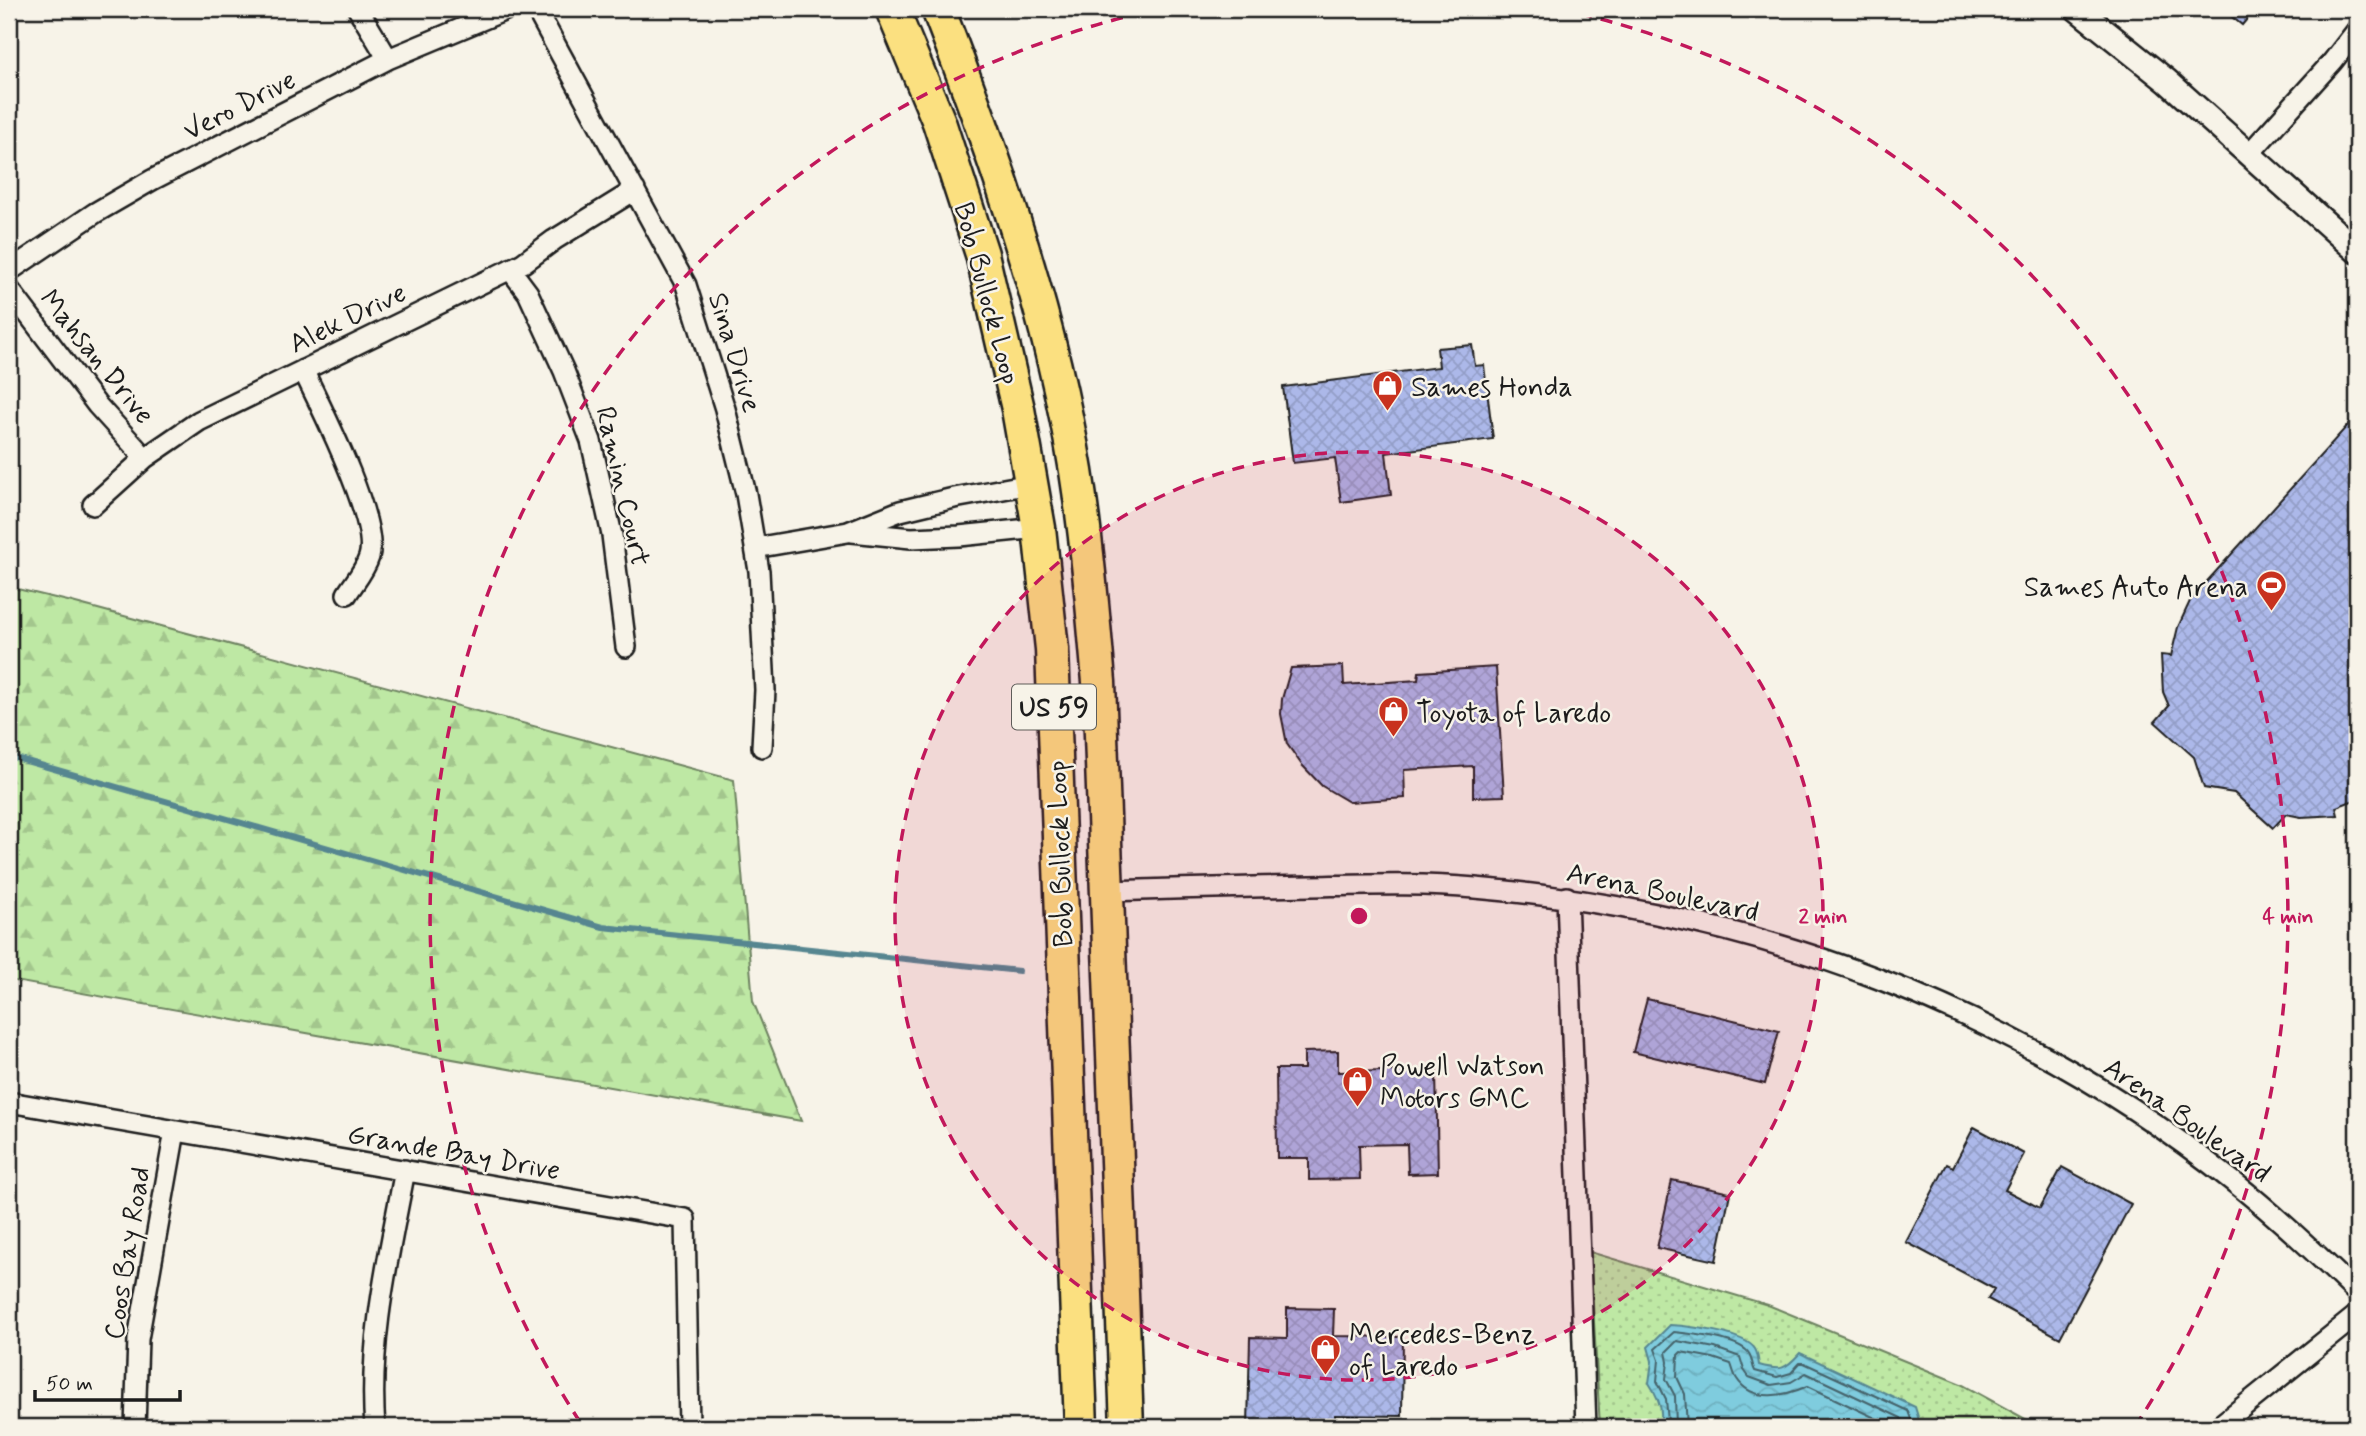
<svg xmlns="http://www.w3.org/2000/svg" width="2366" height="1436" viewBox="0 0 2366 1436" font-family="Mynerve,sans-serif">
<defs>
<pattern id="forest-firs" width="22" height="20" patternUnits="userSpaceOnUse" patternTransform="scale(1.75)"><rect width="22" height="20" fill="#bee8a4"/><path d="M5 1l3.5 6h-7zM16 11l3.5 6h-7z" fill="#a3c68d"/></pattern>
<pattern id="park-dots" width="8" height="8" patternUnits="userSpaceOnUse" patternTransform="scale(1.75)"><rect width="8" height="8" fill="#bee8a4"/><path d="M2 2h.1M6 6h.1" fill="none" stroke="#a3c68d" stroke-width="1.8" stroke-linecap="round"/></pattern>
<pattern id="water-waves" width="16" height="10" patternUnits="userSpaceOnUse" patternTransform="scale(1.75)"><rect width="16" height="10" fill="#7fccde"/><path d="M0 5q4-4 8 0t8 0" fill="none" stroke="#6dafbe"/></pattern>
<pattern id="building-cross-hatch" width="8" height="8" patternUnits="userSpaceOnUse" patternTransform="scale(1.75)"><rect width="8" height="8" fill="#acb8e9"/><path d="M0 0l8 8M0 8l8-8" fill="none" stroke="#939ec7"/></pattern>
</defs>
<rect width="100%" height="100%" fill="#f7f3e8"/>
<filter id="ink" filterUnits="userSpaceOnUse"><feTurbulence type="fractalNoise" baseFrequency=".0143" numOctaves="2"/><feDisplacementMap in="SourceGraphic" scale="14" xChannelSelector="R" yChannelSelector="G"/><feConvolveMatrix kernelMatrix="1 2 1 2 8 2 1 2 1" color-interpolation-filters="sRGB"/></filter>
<g filter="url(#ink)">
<path fill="url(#forest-firs)" stroke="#6d8260" stroke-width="2" d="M9 587 72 602 734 780 753 1001 801 1121 9 980Z"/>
<path fill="url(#park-dots)" stroke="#6d8260" stroke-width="2" d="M1590 1252 1768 1305 1961 1384 2040 1427H1600Z"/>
<path fill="url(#water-waves)" stroke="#578690" stroke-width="2" d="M1670 1325C1689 1326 1745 1333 1755 1349 1758 1354 1758 1360 1759 1365 1781 1371 1785 1370 1800 1353L1915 1407 1921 1427H1658C1666 1413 1657 1395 1649 1383L1652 1361 1648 1347Z"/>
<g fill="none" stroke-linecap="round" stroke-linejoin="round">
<path stroke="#44626a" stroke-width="2" d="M1666 1427 1668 1422 1666 1399 1657 1381 1659 1360 1655 1349 1674 1332C1692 1334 1732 1338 1746 1350 1753 1355 1751 1364 1755 1371L1777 1377 1791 1373 1800 1363H1804L1908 1411 1914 1427
M1676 1427 1675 1396 1666 1379 1668 1362 1666 1352 1677 1341 1715 1348 1740 1357 1744 1370 1749 1377 1771 1385 1791 1382 1806 1373 1901 1418 1905 1427
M1687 1427 1685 1394 1677 1377 1678 1355 1681 1352 1713 1358 1731 1364C1733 1369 1734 1375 1737 1379 1753 1404 1787 1395 1808 1386L1894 1427"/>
<path stroke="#578690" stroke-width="6" d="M9 756 603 927 1019 971"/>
</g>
<path fill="url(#building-cross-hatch)" stroke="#1c1c1c" stroke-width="2" d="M2222 9H2249L2253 12 2242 25Z
M1472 345 1475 366 1484 365 1493 439 1386 453 1391 495 1341 502 1335 458 1293 463 1283 387 1439 367 1437 348Z
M2357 415V799L2336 807 2338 815 2301 817 2286 814 2273 828 2234 793 2204 788 2194 757 2155 722 2169 706 2163 692 2161 655 2171 656 2178 627 2191 599Z
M1343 666 1344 685 1418 680 1419 672 1496 667 1504 796 1473 797V766L1404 770 1405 798 1349 802 1322 786 1302 765 1287 744 1281 714 1282 699 1291 668Z
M1647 999 1779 1031 1765 1084 1633 1052Z
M1338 1051V1072L1436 1070 1438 1173 1408 1174 1407 1144 1359 1145 1360 1179 1309 1180V1158H1277L1276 1069H1304V1052Z
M1974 1127 2024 1154 2005 1190 2040 1208 2062 1167 2131 1204 2060 1338 1988 1299 1994 1289 1906 1242 1947 1164 1953 1167Z
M1672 1180 1730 1193 1716 1261 1657 1248Z
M1287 1308 1334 1309 1333 1336 1403 1337 1402 1416 1335 1415V1427H1248L1250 1337 1287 1338Z"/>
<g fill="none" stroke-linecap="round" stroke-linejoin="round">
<defs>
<path id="minor" d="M358 9 388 59
M536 9 686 285 725 409 746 494 759 571 765 690 762 747
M2249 154 2333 61 2357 30
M510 269 528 293 564 371 591 441 612 535 626 647
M9 271 95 213 152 180 388 59 508 9
M9 289 97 405 145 458
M303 370C320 405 380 522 369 557 365 570 354 583 347 594
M93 505 145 458 199 421 523 263 554 240 635 190
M852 532 911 538 959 536 1039 528
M755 548 848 532 900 511 954 498 1031 484
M1106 891C1174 889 1243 887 1311 886 1366 885 1421 883 1475 888 1756 912 2014 1007 2235 1183 2278 1217 2318 1255 2357 1293
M1567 897 1586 1427
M9 1102 685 1219 689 1427
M135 1427 138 1339 175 1131
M375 1427C368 1341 389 1255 405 1170
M2218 1427 2357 1315"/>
<path id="tertiary" d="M2077 9 2167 81 2357 251"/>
<path id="trunk" d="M892 9 939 122 982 254 1018 409 1039 528 1052 649 1081 1427
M938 9C996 159 1050 312 1076 471 1087 541 1093 612 1099 682L1127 1427"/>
</defs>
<use href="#minor" stroke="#1c1c1c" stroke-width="24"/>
<use href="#tertiary" stroke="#1c1c1c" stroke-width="28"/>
<use href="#trunk" stroke="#1c1c1c" stroke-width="37"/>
<use href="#minor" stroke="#f7f3e8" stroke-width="19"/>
<use href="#tertiary" stroke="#f7f3e8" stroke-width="23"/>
<use href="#trunk" stroke="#fbe080" stroke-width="32"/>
</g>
</g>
<circle cx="1359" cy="916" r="464" fill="#c2185b" fill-opacity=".12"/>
<g fill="none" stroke="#c2185b" stroke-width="3.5" stroke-dasharray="12 9">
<circle cx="1359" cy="916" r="464"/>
<path d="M580 1422A929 929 0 0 1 1158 9M1560 9A929 929 0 0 1 2138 1422"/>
</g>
<defs>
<symbol id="shop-pin" viewBox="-11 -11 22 30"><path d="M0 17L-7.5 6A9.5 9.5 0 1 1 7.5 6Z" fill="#c8321e" stroke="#f7f3e8"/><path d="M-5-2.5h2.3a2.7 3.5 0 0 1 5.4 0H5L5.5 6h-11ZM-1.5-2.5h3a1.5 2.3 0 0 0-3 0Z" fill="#fff"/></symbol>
<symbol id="stadium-pin" viewBox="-11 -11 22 30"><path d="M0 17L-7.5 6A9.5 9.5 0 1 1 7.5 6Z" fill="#c8321e" stroke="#f7f3e8"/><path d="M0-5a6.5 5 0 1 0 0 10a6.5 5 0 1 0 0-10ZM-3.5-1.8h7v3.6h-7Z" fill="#fff"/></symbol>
</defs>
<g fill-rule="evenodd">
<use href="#shop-pin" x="1370" y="368" width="35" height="47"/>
<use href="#stadium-pin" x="2254" y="568" width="35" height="47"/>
<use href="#shop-pin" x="1376" y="694" width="35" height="47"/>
<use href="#shop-pin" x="1340" y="1064" width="35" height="47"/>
<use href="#shop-pin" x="1308" y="1332" width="35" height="47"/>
</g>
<g text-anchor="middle" stroke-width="5" stroke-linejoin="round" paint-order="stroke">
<rect fill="#f7f3e8" stroke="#5e5c59" stroke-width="2" x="1012" y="684.5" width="84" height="45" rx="5"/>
<g font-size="26" font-weight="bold" fill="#1c1c1c">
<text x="1054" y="716">US 59</text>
</g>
<g font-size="28" fill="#1c1c1c" stroke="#f7f3e8">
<text transform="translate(239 104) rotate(-27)" y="10">Vero Drive</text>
<text transform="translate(988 293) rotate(75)" y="10">Bob Bullock Loop</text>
<text transform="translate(347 317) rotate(-26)" y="10">Alek Drive</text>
<text transform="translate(736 352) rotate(73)" y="10">Sina Drive</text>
<text transform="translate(98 356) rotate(51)" y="10">Mahsan Drive</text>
<text transform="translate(624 486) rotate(77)" y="10">Ramin Court</text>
<text transform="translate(1059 854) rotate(-92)" y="10">Bob Bullock Loop</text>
<text transform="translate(1663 891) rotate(12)" y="10">Arena Boulevard</text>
<text transform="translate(2188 1119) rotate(35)" y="10">Arena Boulevard</text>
<text transform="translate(454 1151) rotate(10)" y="10">Grande Bay Drive</text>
<text transform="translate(126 1253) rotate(-81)" y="10">Coos Bay Road</text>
</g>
<g font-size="28" fill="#1c1c1c" stroke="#f7f3e8" text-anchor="start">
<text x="1411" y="396">Sames Honda</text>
<text x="2248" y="596" text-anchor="end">Sames Auto Arena</text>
<text x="1416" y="722">Toyota of Laredo</text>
<text x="1380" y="1075">Powell Watson<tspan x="1380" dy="32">Motors GMC</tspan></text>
<text x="1349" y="1343">Mercedes-Benz<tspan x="1349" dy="32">of Laredo</tspan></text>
</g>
</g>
<circle cx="1359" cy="916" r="10" fill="#c2185b" stroke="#f7f3e8" stroke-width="3.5"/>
<g font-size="21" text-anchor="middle" font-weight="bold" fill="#c2185b" stroke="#f7f3e8" stroke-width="5" stroke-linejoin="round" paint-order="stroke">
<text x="1823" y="923">2 min</text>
<text x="2288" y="923">4 min</text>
</g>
<rect width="2366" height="1436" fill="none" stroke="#f7f3e8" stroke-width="35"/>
<rect x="18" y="18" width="2331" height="1401" fill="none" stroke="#1c1c1c" stroke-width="2.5" filter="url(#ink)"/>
<path d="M35 1390v10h145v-10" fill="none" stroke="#1c1c1c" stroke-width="3.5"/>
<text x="46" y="1390" font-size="21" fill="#1c1c1c" stroke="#f7f3e8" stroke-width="5" paint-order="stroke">50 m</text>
</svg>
